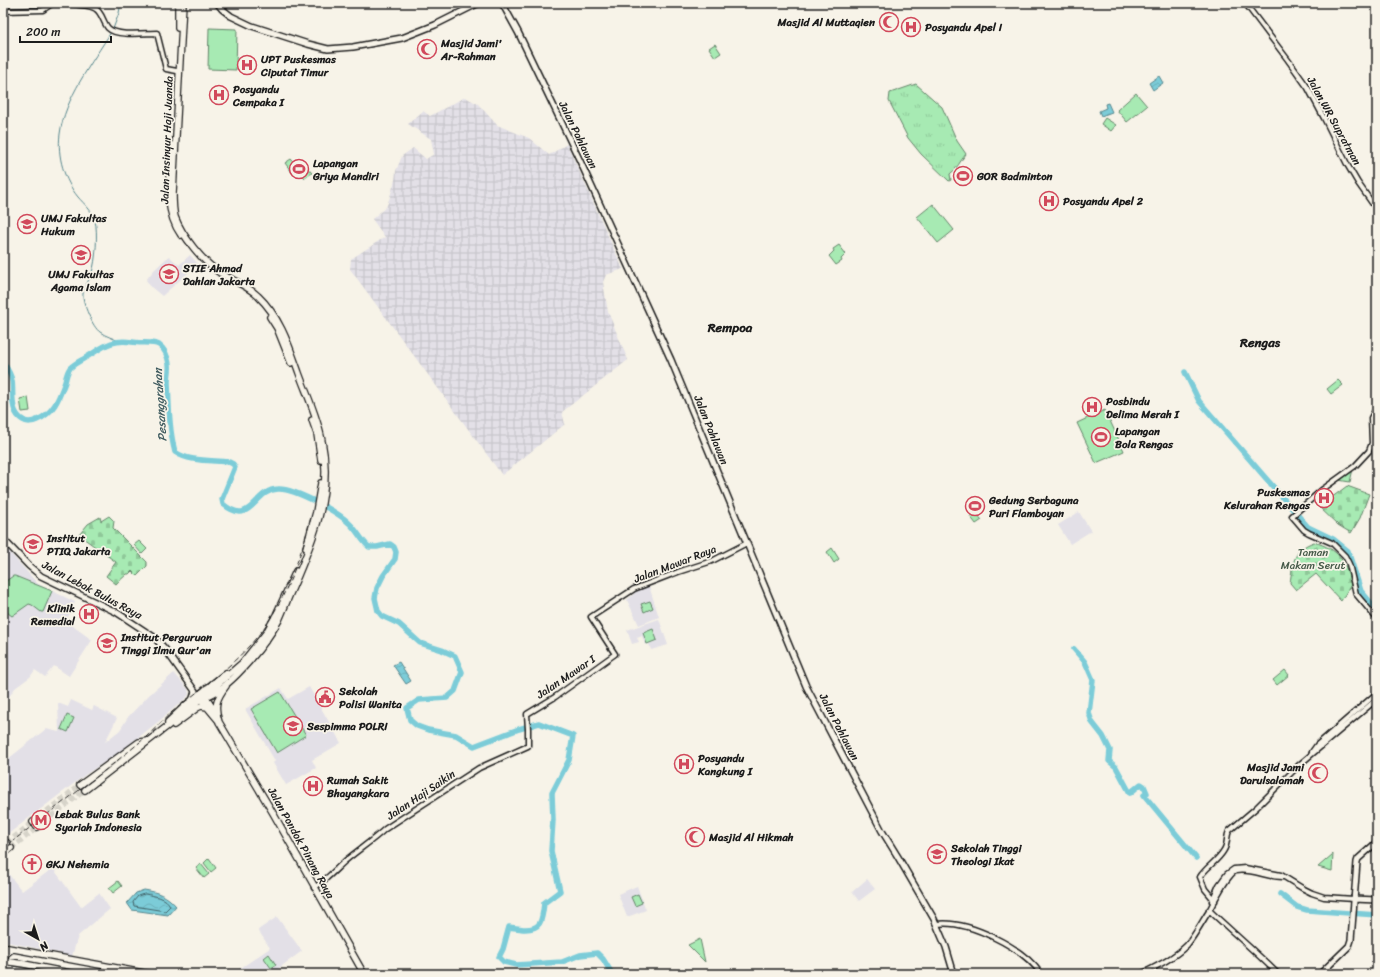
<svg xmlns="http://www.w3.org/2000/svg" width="1380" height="977" viewBox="0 0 1380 977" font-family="Sriracha,sans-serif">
<defs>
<pattern id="industrial-grid" width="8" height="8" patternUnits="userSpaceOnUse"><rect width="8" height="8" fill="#e3e0e7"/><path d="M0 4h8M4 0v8" fill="none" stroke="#c2c0c6"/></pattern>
<pattern id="grass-tufts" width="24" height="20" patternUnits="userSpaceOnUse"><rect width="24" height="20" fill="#a7eab3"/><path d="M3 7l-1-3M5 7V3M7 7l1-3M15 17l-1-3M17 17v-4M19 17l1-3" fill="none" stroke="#8fc899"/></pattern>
<pattern id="cemetery-stones" width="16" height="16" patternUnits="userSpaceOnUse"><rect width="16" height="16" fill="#a7eab3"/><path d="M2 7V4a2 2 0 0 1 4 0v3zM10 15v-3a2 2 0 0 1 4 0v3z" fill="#8fc899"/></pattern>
<pattern id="water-waves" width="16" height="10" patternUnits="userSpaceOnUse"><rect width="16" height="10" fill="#7cccd8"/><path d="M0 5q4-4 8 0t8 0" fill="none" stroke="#6bafb9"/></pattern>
</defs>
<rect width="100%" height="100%" fill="#f7f3e8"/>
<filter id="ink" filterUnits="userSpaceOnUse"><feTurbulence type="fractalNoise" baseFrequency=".025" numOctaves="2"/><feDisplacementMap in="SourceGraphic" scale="8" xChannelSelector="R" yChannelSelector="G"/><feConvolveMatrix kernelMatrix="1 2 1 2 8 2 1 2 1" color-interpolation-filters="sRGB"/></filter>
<g filter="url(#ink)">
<path fill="#e3e0e7" d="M190,255L198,264L162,296L151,287L146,280L154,270L169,256L179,265Z
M1079,512L1091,531L1070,544L1058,525Z
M3,545L38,584L75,602L66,621L92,640L69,676L54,666L45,677L35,670L30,677L15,688L7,700L3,698Z
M649,586L659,617L639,625L627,600L638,590Z
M659,619L668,645L651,650L649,644L645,645L642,636L637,638L639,642L632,644L627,630Z
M174,673L188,689L189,694L187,697L158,722L117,754L85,775L3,838V763L46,729L59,732L58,703L68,707L71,700L92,710L94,706L117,718L105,742L120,730L128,717L149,695Z
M309,687L341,743L312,760L316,768L286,785L273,763L275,761L245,709L281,688L288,699Z
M3,867L22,891L53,868L81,907L99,893L110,909L78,936L72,956L3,941Z
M867,879L875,889L859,901L852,892Z
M637,886L646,910L627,917L618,894Z
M277,917L302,951L271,974H232L270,948L258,930Z"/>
<path fill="url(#industrial-grid)" d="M465,97L478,104L497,125L529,138L549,155L567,144L623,269L606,275L603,282L608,312L628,360L562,412L565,424L502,475L350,269L351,259L385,237L372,219L386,207L388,203L395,180L396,171L402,156L413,148L426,159L434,154L431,139L408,124L423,111L430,116Z"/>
<path fill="url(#grass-tufts)" stroke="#628368" d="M916,84L942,107L957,141L966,154C960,161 957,169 950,174L951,180L949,181L921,154L908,138L889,101L890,93Z"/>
<path fill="url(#cemetery-stones)" stroke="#628368" d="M1347,486L1369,494L1360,518L1351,533L1338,525L1319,507Z
M109,516L114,521L113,528L147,562V566L137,576L132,571L129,574H127L116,584L106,576L116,562L79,535L88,524L100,517L101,521Z
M1314,542C1340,550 1343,559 1352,583L1341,601L1316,574L1296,590L1290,583C1293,563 1293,549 1314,542Z"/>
<path fill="#a7eab3" stroke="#628368" d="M209,28L237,29L236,70L208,69Z
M715,44L721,53L715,57L709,48Z
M1136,93L1147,106L1127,122L1117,110Z
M1105,118L1116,125L1111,131L1101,124Z
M291,159L298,167L303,163L312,173L305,178L299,171L294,175L285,163Z
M933,204L954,230L938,243L917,217Z
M839,245L846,254L841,259L842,261L836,265L829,256L834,251L833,249Z
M1338,380L1343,385L1331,394L1327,389Z
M28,397L30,411L22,412L20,399Z
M1105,410L1124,451L1096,463L1077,423Z
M1353,469L1350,482L1338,480Z
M975,512L982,520L976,524L970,516Z
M139,541L147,549L142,554L134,545Z
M832,548L839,559L834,563L827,552Z
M13,576H15L52,591L43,612H41L32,605L29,604L12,616C3,611 3,601 3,591L6,589L3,583Z
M650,601L653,608L644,612L641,604Z
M653,629L657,640L647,644L643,633Z
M1285,670L1289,675L1277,685L1273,680Z
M280,692L306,735L277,753L251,709Z
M67,715L74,718L68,732L61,729Z
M1333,854L1332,871L1318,867Z
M209,858L216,868L211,872L204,863Z
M201,864L209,874L204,878L196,868Z
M118,881L122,886L113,893L109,888Z
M638,894L642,903L635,906L631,897Z
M700,939L705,962L688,945Z
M269,954L276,965L271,968L264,958Z"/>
<path fill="url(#water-waves)" stroke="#56868d" d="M1159,76L1163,83L1153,90L1149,83Z
M1108,103L1112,112L1101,116L1099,111L1106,108L1105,104Z
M399,662L411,681L406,684L393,665Z
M144,890C157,892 167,895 176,906L168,915L132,910L127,903L136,893Z"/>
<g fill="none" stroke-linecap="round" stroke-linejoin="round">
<path stroke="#426267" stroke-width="1" d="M145,894C154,896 167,897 170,906L165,911L134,906L133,902L138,896Z"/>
<path stroke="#56868d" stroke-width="1" d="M113,29L119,13L121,3
M111,32C93,61 64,100 60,134C57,156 64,180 78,197C84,204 93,211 95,221C98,231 96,262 92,272C90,281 84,284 83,294C82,302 93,328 100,332C105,336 113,338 119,341"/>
<path stroke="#7cccd8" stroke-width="5.5" d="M3,362C7,368 11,374 12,381C14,393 9,412 23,420C27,423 33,422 37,420C54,413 59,398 65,382C66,377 67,372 70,368C75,363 80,361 85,358C102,348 112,338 132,342C141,344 152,341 159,345C165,349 168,358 169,364C170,370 168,376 168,382C169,405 169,429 175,452C189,462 212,460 229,462L233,464L235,467L222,499L223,504C252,528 253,490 278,489C294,488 338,512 349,523C357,530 361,540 369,547H377L390,544L394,547L396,552L395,559L383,576L377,588L375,598L378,611L382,616L399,624L420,643L442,650L455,656L462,672L455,691L447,698L419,700L407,708L410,720L417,726L428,730L456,735L474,746L519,729L539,723L573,736L569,760L552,793L553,820L551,851L560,891L544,903C542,920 542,930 523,929C518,928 514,928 509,927L503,949L499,957L504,962L516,965L562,962L580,955L597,953L603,959L611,972L617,974
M1185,372L1199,401L1308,527L1333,539L1348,551L1361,591L1377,610
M1074,649L1085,662L1093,680L1089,713L1092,722L1103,736L1110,750L1109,761L1116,767L1130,793L1141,784L1144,786L1147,793L1144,795L1196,858
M1280,894L1297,907L1307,910L1377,915"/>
<path stroke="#d6d3c9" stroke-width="5.5" stroke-dasharray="5.5 3" stroke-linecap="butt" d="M7,843L80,785
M11,848L85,790"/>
<defs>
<path id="minor" d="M69,3C77,6 89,4 96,9C102,13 103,22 108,28C117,37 145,33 157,33L166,69L177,71
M1245,3L1288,60L1308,88L1324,118L1348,166L1358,183L1377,210
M3,11L43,10L53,3
M1377,407L1371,418L1372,443L1369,451L1355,466L1323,489L1292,516L1304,530L1309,533L1332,543L1345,556L1349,564L1356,594L1377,619
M1312,752L1317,745L1377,693
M314,888C326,880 335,870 345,861C358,850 372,841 385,829L479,768L528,746V729L527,714L555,697L615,654L591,617L634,589L678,572L712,561L747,543
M1212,901L1219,885L1227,874L1234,869L1245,868L1281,875L1302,888L1312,893L1324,897L1354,899
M1215,901L1205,889L1200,877C1206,867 1218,861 1224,850C1228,844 1226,837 1229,831L1256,808L1299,765L1377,699
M1209,910C1232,932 1256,952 1278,974
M937,924C968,920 1023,947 1041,974
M1141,974C1157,966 1174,958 1187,945C1195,935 1202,922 1209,911C1213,903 1228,874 1236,871C1252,868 1268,878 1284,877"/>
<path id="major" d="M217,3L222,9L231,16L252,26L308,44L328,49L353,47L402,38L435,25L479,3
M502,3L518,32L580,161L671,360L806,686L882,831L898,857L934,919L946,947L954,974
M3,539L29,566L41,576L116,612L154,637L165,649L195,691L193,698
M1354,899L1377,900
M1320,974L1349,946L1351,940L1357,862L1358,859L1377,842"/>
<path id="highway" d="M183,3L173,193C173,201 173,209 175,217C182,236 203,262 220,273C233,281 247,285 258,296C280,317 289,345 299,373C307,395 318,418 322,441C333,493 313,541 293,587C288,598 284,609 279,620C267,642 233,685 210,695L206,693L208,687
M178,28V3
M172,145C170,175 162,208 181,235
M270,317L277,328L291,363
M312,420L317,434L321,460
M306,548L316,512L321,483
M226,686C216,699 214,706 219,722L273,813L364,974
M210,691L242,663L266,633L276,615L296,571
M202,692L216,713
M198,696L218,720
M168,722L187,704L226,673
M174,725L197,708L201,706L207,707
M80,785L139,742L147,741
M85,790L169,725L198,701
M33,822L37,827
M3,846L7,843
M3,854L11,848
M3,947L149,974
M3,961L6,954L12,949
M24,964L75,974
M3,967L37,974"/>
</defs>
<use href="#minor" stroke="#1c1c1c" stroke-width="7"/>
<use href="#major" stroke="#1c1c1c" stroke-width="8"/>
<use href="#highway" stroke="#1c1c1c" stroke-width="8"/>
<use href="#minor" stroke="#f7f3e8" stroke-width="4"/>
<use href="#major" stroke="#f7f3e8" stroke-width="5"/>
<use href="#highway" stroke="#f7f3e8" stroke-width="5.5"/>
<path stroke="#1c1c1c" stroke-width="1" stroke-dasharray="6 3" stroke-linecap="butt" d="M3,849C50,811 100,776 146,737C155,729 163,720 172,712C207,684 246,657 270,619C289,589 302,552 311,518"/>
<defs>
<path id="highway-bridge" d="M3,961L24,964"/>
</defs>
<use href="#highway-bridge" stroke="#1c1c1c" stroke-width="8" stroke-linecap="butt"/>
<use href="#highway-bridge" stroke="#f7f3e8" stroke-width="5.5"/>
</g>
</g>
<defs>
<symbol id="mosque-ring" viewBox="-11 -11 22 22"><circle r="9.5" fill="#f7f3e8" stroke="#d1495b" stroke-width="1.5"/><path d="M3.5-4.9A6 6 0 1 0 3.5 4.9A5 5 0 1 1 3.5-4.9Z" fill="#d1495b"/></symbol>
<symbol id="hospital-ring" viewBox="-11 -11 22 22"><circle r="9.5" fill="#f7f3e8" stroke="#d1495b" stroke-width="1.5"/><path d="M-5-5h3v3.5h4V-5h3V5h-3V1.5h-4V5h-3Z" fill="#d1495b"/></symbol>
<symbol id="stadium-ring" viewBox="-11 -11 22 22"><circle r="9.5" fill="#f7f3e8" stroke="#d1495b" stroke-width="1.5"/><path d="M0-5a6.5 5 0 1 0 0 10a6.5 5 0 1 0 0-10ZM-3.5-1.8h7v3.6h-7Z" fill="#d1495b"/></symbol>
<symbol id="university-ring" viewBox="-11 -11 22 22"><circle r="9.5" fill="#f7f3e8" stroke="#d1495b" stroke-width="1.5"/><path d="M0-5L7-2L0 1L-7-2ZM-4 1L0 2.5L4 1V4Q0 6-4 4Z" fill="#d1495b"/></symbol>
<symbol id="civic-ring" viewBox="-11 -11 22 22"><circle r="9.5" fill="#f7f3e8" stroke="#d1495b" stroke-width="1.5"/><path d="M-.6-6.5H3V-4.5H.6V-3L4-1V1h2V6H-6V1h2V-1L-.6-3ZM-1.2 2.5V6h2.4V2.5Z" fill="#d1495b"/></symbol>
<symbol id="metro-ring" viewBox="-11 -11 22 22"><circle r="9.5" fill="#f7f3e8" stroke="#d1495b" stroke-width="1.5"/><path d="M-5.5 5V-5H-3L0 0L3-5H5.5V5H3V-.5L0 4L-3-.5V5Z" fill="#d1495b"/></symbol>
<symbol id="church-ring" viewBox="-11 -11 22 22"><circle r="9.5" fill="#f7f3e8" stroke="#d1495b" stroke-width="1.5"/><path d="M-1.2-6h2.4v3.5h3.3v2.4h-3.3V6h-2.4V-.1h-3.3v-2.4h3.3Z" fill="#d1495b"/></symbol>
</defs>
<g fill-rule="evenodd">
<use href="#mosque-ring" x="878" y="11" width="22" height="22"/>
<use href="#hospital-ring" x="900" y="16" width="22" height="22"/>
<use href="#mosque-ring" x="416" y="38" width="22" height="22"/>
<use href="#hospital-ring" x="236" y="54" width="22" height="22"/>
<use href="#hospital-ring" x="208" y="84" width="22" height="22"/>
<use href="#stadium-ring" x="288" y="158" width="22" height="22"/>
<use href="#stadium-ring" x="952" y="165" width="22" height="22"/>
<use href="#hospital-ring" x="1038" y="190" width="22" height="22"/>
<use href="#university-ring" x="16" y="213" width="22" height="22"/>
<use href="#university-ring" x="70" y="244" width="22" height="22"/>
<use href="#university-ring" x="158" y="263" width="22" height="22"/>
<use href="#hospital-ring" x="1081" y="396" width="22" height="22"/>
<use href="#stadium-ring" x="1090" y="426" width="22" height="22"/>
<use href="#hospital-ring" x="1313" y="487" width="22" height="22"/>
<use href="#stadium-ring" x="964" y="495" width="22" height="22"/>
<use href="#university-ring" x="22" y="533" width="22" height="22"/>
<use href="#hospital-ring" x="78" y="603" width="22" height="22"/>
<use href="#university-ring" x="96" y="632" width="22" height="22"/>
<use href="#civic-ring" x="314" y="686" width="22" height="22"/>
<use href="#university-ring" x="282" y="715" width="22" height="22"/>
<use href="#hospital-ring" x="673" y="753" width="22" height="22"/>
<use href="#mosque-ring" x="1307" y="762" width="22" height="22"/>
<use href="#hospital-ring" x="302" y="775" width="22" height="22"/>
<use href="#metro-ring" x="30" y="809" width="22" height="22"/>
<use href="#mosque-ring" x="684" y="826" width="22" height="22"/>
<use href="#university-ring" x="926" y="843" width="22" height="22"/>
<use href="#church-ring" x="21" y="853" width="22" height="22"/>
</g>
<g text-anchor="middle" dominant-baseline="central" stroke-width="3.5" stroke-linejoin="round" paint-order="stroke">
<g font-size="11" font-weight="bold" fill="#1c1c1c" stroke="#f7f3e8" text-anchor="start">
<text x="875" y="22" text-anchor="end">Masjid Al Muttaqien</text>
<text x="925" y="27">Posyandu Apel I</text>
<text x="441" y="43">Masjid Jami'<tspan x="441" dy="13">Ar-Rahman</tspan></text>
<text x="261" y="59">UPT Puskesmas<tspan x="261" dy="13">Ciputat Timur</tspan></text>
<text x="233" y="89">Posyandu<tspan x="233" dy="13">Cempaka I</tspan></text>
<text x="313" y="163">Lapangan<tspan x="313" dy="13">Griya Mandiri</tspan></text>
<text x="977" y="176">GOR Badminton</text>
<text x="1063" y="201">Posyandu Apel 2</text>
<text x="41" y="218">UMJ Fakultas<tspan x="41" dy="13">Hukum</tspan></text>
<text x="183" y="268">STIE Ahmad<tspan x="183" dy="13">Dahlan Jakarta</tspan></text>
<text x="81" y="274" text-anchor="middle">UMJ Fakultas<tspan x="81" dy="13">Agama Islam</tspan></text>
<text x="1106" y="401">Posbindu<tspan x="1106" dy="13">Delima Merah I</tspan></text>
<text x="1115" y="431">Lapangan<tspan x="1115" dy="13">Bola Rengas</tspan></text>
<text x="1310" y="492" text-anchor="end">Puskesmas<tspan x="1310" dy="13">Kelurahan Rengas</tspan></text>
<text x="989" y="500">Gedung Serbaguna<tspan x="989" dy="13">Puri Flamboyan</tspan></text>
<text x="47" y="538">Institut<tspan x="47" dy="13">PTIQ Jakarta</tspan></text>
<text x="75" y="608" text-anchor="end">Klinik<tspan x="75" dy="13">Remedial</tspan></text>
<text x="121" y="637">Institut Perguruan<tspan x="121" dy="13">Tinggi Ilmu Qur'an</tspan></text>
<text x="339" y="691">Sekolah<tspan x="339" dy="13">Polisi Wanita</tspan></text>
<text x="307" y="726">Sespimma POLRI</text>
<text x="698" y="758">Posyandu<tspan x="698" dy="13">Kangkung I</tspan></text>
<text x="1304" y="767" text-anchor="end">Masjid Jami<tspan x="1304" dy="13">Darulsalamah</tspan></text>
<text x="327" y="780">Rumah Sakit<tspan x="327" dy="13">Bhayangkara</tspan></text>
<text x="55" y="814">Lebak Bulus Bank<tspan x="55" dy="13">Syariah Indonesia</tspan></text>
<text x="709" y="837">Masjid Al Hikmah</text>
<text x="951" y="848">Sekolah Tinggi<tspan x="951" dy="13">Theologi Ikat</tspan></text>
<text x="46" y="864">GKJ Nehemia</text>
</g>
<g font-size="11" fill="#1c1c1c" stroke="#f7f3e8">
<text transform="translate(1334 121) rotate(61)">Jalan WR Supratman</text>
<text transform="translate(578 135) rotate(64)">Jalan Pahlawan</text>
<text transform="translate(167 140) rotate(-88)">Jalan Insinyur Haji Juanda</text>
<text transform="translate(711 430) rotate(68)">Jalan Pahlawan</text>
<text transform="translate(675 564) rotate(-21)">Jalan Mawar Raya</text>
<text transform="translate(92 590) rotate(28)">Jalan Lebak Bulus Raya</text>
<text transform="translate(566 677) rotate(-34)">Jalan Mawar I</text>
<text transform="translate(839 727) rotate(63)">Jalan Pahlawan</text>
<text transform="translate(421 795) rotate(-34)">Jalan Haji Saikin</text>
<text transform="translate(301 843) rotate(61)">Jalan Pondok Pinang Raya</text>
</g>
<g font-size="11" fill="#465a49" stroke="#f7f3e8">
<text x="1313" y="552">Taman<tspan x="1313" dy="13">Makam Serut</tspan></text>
</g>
<g font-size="12" font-style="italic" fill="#3e5a5e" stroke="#f7f3e8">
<text transform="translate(160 405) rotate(-94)">Pesanggrahan</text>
</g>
<g font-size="13" font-weight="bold" fill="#1c1c1c" stroke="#f7f3e8">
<text x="730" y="327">Rempoa</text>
<text x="1260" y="342">Rengas</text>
</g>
</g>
<rect width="1380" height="977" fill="none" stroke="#f7f3e8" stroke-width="16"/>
<rect x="8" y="8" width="1364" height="961" fill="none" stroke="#1c1c1c" stroke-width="1.5" filter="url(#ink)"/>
<g transform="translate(38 939) rotate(141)" stroke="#f7f3e8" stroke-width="3" paint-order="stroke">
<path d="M0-3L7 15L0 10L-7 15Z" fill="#1c1c1c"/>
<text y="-6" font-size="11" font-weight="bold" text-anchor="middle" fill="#1c1c1c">N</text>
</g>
<path d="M20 36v6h91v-6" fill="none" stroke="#1c1c1c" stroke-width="2"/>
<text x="26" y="36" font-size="12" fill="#1c1c1c" stroke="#f7f3e8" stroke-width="3" paint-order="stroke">200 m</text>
</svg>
